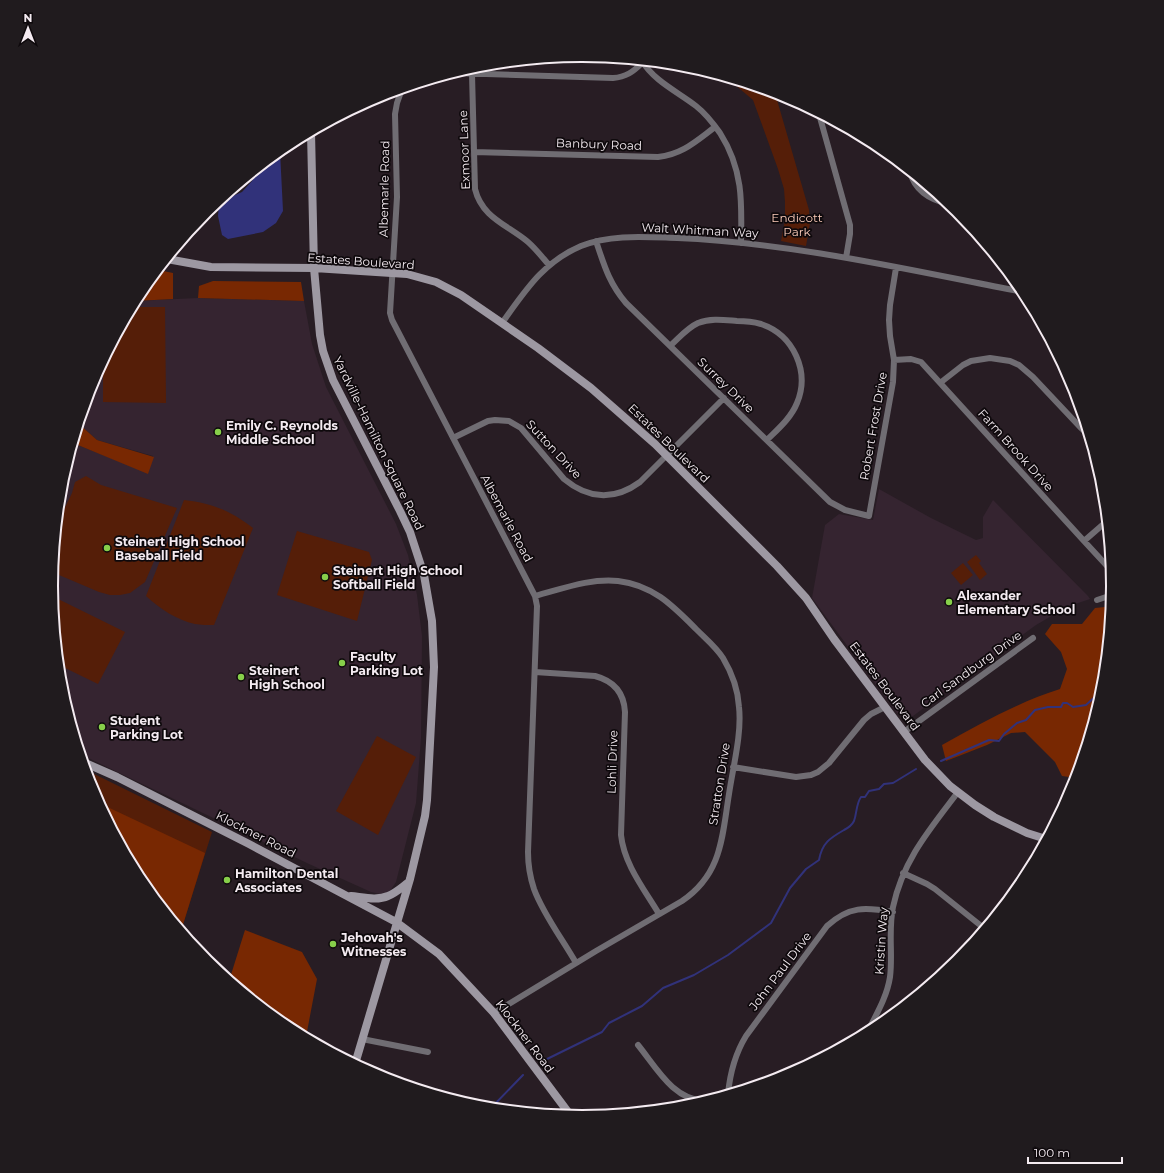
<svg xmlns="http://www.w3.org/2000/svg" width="1164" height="1173" viewBox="0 0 1164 1173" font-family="Montserrat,sans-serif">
<rect width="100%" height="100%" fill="#281d24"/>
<path fill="#352430" d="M198,298L304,301L312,344L326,387L396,524L408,555L417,595L422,636L421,738L416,803L396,882L390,891L380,894L371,892L309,864L80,754L61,690L51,586L61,483L73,443L148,473L153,456L97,440L79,424L92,383L135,301Z
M879,489L931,518L976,540L983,538V517L993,500L1088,596L1090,599L1075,604L1055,614L1036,625L913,716L907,718L902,717L897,713L812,598L825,525L839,514L873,520Z"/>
<path fill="#551e08" d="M727,78L775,93L809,210L810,223L806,246L781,241L785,220V202L784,189L778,169L753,100Z
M132,307H165L166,403L103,402V361Z
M86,476L101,485L177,508L145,582L130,593L120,595H110L99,592L52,572L57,524L72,493L75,482Z
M184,500C212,503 231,511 253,528L214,625C208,625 201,625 195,624C177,620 160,609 146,596Z
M297,531L369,552L372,560L357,621L277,595Z
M976,555L981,561L979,563L987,574L980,580L967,562Z
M963,563L973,575L961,585L951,573Z
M52,596L125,632L98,684L59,665Z
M377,736L416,757L378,835L336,811Z
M86,770L212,832L181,931L140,881L91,789Z"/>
<path fill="#782802" d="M158,270L173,273V299L135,301L141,291Z
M213,281L301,282L304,301L198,298L199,286Z
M79,424L97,440L154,457L148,474L73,443Z
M1105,607L1110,619L1103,690L1076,778L1062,776L1055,762L1025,732L1011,733L987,745L946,761L942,745C979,724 1019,702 1060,689L1067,669L1061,652L1045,634L1052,624H1082L1095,608Z
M99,803L205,853L181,931L140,881Z
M245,930L302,952L317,979L306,1037L310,1040L287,1028L229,981Z"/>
<path fill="#31327a" d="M280,151L283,211L276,223L263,232L228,239L222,235L218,216L219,205L226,199L242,192L252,181L256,171Z"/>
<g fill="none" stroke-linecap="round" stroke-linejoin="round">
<path stroke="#31327a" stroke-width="2" d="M941,761L989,740L999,741L1004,734L1017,723L1026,720L1035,710L1048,707H1061L1063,703H1067L1073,707L1086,705L1097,695L1102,694
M543,1061L602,1032L609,1023L642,1006L663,988L694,975L728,955L771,923L790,888L806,869L819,860C822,843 830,838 844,830C848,828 852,825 854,821C857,813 856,804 861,797H865L869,791L879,789L884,784L893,783L916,769
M491,1108L523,1075"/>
<path stroke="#706d73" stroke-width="6" d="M642,61C654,81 678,92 696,106C705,113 713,123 720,133C743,169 742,202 741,243
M454,73L613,78C626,77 633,72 642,63
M472,74L475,189C482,218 508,225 528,242C536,249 542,257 549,265
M402,89L397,103L395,114L397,197L390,313L392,320L535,596L537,606L528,852C528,865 530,877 534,889C543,914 563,940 576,963
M819,114L850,225V234L846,258
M474,152L658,157C683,154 696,141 715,127
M910,172C915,191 930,200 949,204
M596,241C604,265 609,283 626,303L830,502L845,510L869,516L893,382L894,360L890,336L889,320L890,305L896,268
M502,323C525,291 543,262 581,246C611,234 645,237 677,238C794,243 909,270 1023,292
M670,346C679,338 687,328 698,323C711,318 724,320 737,321C746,321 754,322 761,324C794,335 810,372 797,403C791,418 778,429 767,440
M894,360L911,359L921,362L1084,541L1108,567L1112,573
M940,383L963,365L971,361L990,358L1010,361L1019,365L1033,377L1081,428L1088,434
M453,438L488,421L495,420L509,421L521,428L564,479C588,499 614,501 640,482L724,398
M1084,541L1107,521
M1097,600L1112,595
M535,672L595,676C614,681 624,693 625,712L621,835C624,864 644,889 659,914
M904,732L1033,638
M733,767L796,777L811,775L818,772L829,763L864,720L871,714L885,707
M903,873L927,884L935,889L985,929
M494,1013L596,951L682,901C722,874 722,837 729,794C733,767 742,733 739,707C738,690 732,673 723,658C716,647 706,639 696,629C673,606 653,585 618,581C590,578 562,589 535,596
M867,1033C876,1015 887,997 890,977C893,954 888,931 893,907C903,860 930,829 958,792
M362,1039L428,1052
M638,1045C656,1067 673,1100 705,1101
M728,1094C730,1073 735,1054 746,1036L827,926C849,906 865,907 893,912"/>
<path stroke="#9d98a2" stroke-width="8" d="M311,132L314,268L320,335L323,351L333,380L400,511L410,532L424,575L432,621L434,667L427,800L425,816L410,879L355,1064
M167,259L211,267L314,268L407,274L436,282L461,295L538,348L591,388L655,444L777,566L806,598L834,639L925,760L950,786L975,805L994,817L1027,833L1046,839
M83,762L117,777L249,844L396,922L439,954L494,1013L571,1116
M351,896C362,897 377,901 388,896C396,893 402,887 409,882"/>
</g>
<g fill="#87cf4a" stroke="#0e090c" stroke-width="1.5">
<circle cx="218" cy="432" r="4"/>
<circle cx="107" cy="548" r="4"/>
<circle cx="325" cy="577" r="4"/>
<circle cx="949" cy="602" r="4"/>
<circle cx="342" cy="663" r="4"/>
<circle cx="241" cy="677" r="4"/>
<circle cx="102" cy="727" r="4"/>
<circle cx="227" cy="880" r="4"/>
<circle cx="333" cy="944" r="4"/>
</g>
<g text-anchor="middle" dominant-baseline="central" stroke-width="3.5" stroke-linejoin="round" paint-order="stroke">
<g font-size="12" fill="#f4ebf1" stroke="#0e090c">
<text transform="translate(599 144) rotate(2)">Banbury Road</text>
<text transform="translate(464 150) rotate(-92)">Exmoor Lane</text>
<text transform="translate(384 189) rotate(-89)">Albemarle Road</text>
<text transform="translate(700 230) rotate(3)">Walt Whitman Way</text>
<text transform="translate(361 261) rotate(4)">Estates Boulevard</text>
<text transform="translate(726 385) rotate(44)">Surrey Drive</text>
<text transform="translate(873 426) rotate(-80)">Robert Frost Drive</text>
<text transform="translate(379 443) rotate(64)">Yardville-Hamilton Square Road</text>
<text transform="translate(669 443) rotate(44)">Estates Boulevard</text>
<text transform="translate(554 449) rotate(47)">Sutton Drive</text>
<text transform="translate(1016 450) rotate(48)">Farm Brook Drive</text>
<text transform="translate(507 518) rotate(62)">Albemarle Road</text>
<text transform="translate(971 669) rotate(-36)">Carl Sandburg Drive</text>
<text transform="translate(885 686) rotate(53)">Estates Boulevard</text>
<text transform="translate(612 762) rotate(-88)">Lohli Drive</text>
<text transform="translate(719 784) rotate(-81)">Stratton Drive</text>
<text transform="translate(256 834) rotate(27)">Klockner Road</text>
<text transform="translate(881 941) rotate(-86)">Kristin Way</text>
<text transform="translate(780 971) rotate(-53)">John Paul Drive</text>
<text transform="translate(525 1036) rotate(53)">Klockner Road</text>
</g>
<g font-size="12" fill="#fbcbb9" stroke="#0e090c">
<text x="797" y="217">Endicott<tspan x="797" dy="14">Park</tspan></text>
</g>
<g font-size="12" font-weight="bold" fill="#f4ebf1" stroke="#0e090c" text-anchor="start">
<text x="226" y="425">Emily C. Reynolds<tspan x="226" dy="14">Middle School</tspan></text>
<text x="115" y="541">Steinert High School<tspan x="115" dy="14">Baseball Field</tspan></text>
<text x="333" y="570">Steinert High School<tspan x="333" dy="14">Softball Field</tspan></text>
<text x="957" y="595">Alexander<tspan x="957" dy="14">Elementary School</tspan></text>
<text x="350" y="656">Faculty<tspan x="350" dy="14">Parking Lot</tspan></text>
<text x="249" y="670">Steinert<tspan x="249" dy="14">High School</tspan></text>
<text x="110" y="720">Student<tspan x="110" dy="14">Parking Lot</tspan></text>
<text x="235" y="873">Hamilton Dental<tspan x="235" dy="14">Associates</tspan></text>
<text x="341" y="937">Jehovah's<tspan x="341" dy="14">Witnesses</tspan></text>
</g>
</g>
<path d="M0 0H1164V1173H0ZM58 586a524 524 0 1 1 1048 0a524 524 0 1 1-1048 0Z" fill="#201b1e" fill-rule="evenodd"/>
<path fill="none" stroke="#f4ebf1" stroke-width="2" d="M58 586a524 524 0 1 1 1048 0a524 524 0 1 1-1048 0Z"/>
<g transform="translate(28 28)" stroke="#0e090c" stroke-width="3" paint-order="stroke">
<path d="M0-3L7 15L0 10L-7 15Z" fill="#f4ebf1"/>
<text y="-6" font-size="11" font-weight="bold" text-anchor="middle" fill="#f4ebf1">N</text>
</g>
<path d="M1028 1157v6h94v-6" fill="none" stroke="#f4ebf1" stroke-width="2"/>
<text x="1034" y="1157" font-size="12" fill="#f4ebf1" stroke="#0e090c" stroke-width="3" paint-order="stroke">100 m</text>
</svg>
